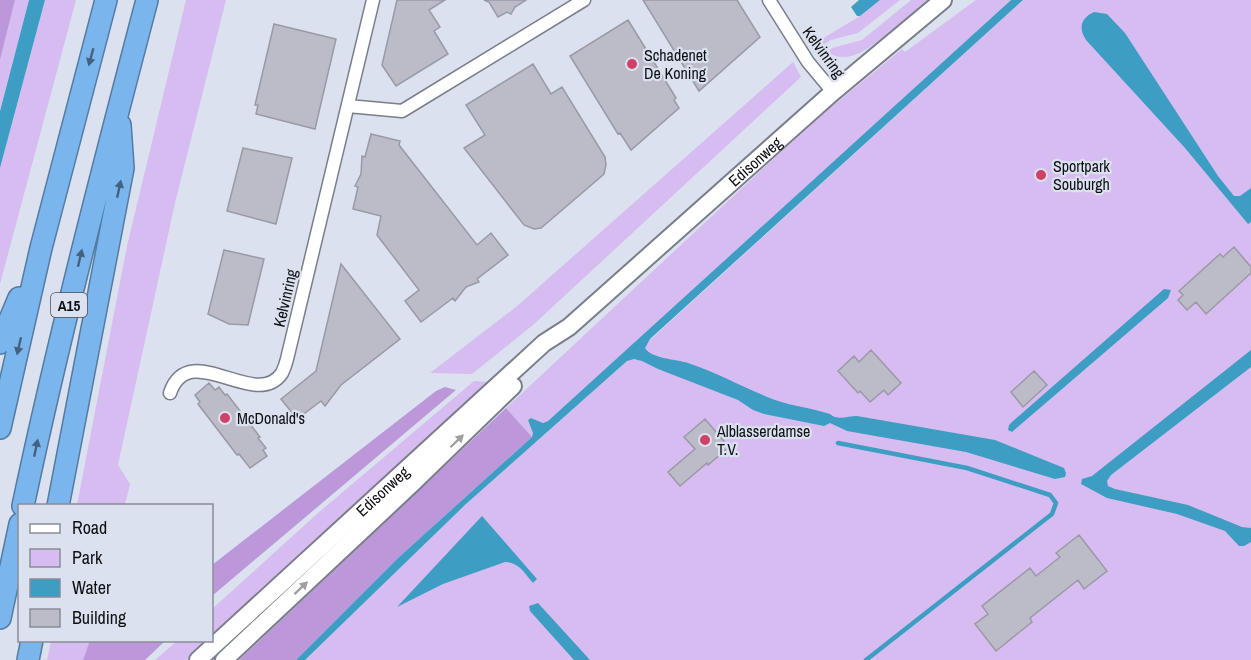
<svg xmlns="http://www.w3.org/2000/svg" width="1251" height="660" viewBox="0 0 1251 660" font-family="'Archivo Narrow',sans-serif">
<rect width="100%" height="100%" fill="#dbe1ee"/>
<path fill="#d7bcf1" d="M15,0H29L0,110V60Z
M45,0H76L0,284V168Z
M186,0H226L175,203L118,465L130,484L125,505H77L127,246Z
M880,0H900L858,33L831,40L821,46L817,42L860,16Z
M911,0H928C911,13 873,49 855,55C846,58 835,58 828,52L832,48L862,40Z
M976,0H1011L548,421L543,423L531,418L528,420L534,433L532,437L506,408L772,160L830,108L902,49L905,52Z
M1023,0H1251V660H305L466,504L627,361Z
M793,62L801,77L533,325L472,374L430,373L516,307Z
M474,381L491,382L212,637V609L318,513Z
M51,641H90L83,660H47Z
M177,641H208L186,660H155Z"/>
<path fill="#bc98db" d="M0,0H15L0,60Z
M445,387L456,390L212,596V565L436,391Z
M506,408L532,437L398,558L296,660H239Z
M90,640H165V641L145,660H83Z"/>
<path fill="#3e9dc2" d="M29,0H45L0,168V111Z
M859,0H880L860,16H857L851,7Z
M1011,0H1023L650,339L645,348C652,359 676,359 688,363C718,373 746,389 775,400C792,406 812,408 830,414C837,421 848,416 857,416L995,440L1064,468L1066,473L1065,477L1055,479L966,452L847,431L830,423L824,426L764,414L753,410L738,400L658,369L642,361L634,359L627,361L466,504L305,660H296L398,558L532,437L533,433L528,420L531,418L543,423L548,421Z
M1094,12L1107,14L1125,33L1218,176L1234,196H1240L1251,188V222L1248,224L1185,148L1086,40C1078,28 1081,18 1094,12Z
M1164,289L1171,290L1168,298L1012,432L1008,430L1009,425L1013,421Z
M1251,350V367L1111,475L1107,481L1108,486L1115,489L1188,505L1242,527L1251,528V542L1244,546H1239L1225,531L1177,514L1107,498L1081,484L1082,479L1092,476Z
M482,516L537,579L533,583C525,574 519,562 505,562L443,584L397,607Z
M538,603L590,660H574L530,611L529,606Z"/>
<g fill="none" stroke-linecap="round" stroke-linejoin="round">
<path stroke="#3e9dc2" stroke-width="4.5" d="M838,443L967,468L1050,495L1056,503L1052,514L866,660"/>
</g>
<path fill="#bcbcc9" stroke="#9a99a6" stroke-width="1.5" d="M397,0H445L429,10L440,27L434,31L448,54L396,86L382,65Z
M484,0H526L515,7L511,14L507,12L498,17L489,2Z
M643,0H737L760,37L699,91Z
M628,20L676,98L674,100L679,108L631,150L620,133L618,134L570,56Z
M274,24L336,39L315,129L256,114L258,105H255Z
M533,64L551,94L562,87L605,157L606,165L604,174L541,228L534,229L524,225L464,148L485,135L466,105Z
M371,134L400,141L399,145L477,245L491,233L508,255L477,279L479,282L466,287L455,301L453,298L421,322L405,301L419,290L377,235L381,216L353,209L358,187L355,186L361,174L362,156L365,157Z
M243,148L292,158L276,224L227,211Z
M1234,247L1251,267V273L1206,314L1196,302L1187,310L1178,300L1183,295L1179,291L1220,254L1223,257Z
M224,250L264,259L248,325L229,324L208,314Z
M341,264L400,339L341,385L325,406L321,401L297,419L281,399L316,371Z
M871,350L901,383L888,395L884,390L870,402L860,391L858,393L838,371L854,356L859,362Z
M1034,371L1047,385L1023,407L1011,392Z
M209,383L215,390L219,387L225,395L227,394L260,437L258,438L266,448L263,450L267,456L250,468L239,454L237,455L198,404L200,402L195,395Z
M705,419L729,447L708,465L707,463L680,486L668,472L695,449L684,437Z
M1079,535L1107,571L1084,589L1078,580L1030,618L1032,622L996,651L975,624L988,614L982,606L1030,568L1036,576L1060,557L1056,553Z"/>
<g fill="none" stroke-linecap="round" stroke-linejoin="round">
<defs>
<path id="street" d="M769,0L808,62L833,92
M348,106L402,111L584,0
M170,393C189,337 256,412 282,373C284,369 286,363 287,359L373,0"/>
<g id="secondary">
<path id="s1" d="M198,660L544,343L569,327L833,92L943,0"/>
<path d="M224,660L415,481L513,386"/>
</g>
<path id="highway" d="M0,343L19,298
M0,428L41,248L106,0
M23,506C59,336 103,168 147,0
M58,506L123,168L120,125
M0,618L20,524
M28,660L32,640"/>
</defs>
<use href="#street" stroke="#797e8a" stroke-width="15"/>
<use href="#secondary" stroke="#797e8a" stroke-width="20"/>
<use href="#highway" stroke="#547ba1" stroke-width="24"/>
<use href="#street" stroke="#fff" stroke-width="12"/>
<use href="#secondary" stroke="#fff" stroke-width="16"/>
<use href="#highway" stroke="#7ab5ed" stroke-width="21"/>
</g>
<defs><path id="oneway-solid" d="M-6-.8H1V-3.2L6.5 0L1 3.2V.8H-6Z" transform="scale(1.5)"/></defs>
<g fill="#446280">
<use href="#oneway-solid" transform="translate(91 57) rotate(105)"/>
<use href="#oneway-solid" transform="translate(119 189) rotate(-78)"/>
<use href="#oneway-solid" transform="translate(80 258) rotate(-77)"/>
<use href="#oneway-solid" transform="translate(19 346) rotate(103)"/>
<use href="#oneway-solid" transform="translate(36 448) rotate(-78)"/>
</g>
<g fill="#9f9fa1">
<use href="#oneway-solid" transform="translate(457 441) rotate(-44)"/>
<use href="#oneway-solid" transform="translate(301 588) rotate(-43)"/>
</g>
<g fill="#d04167" stroke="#dbe1ee" stroke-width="2">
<circle cx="632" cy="64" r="6"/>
<circle cx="1041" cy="175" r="6"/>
<circle cx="225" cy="418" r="6"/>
<circle cx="705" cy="440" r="6"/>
</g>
<g text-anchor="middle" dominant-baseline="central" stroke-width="4.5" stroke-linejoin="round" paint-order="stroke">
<rect fill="#dbe1ee" stroke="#4c4f55" stroke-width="1.5" x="51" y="293" width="36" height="24" rx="4.5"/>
<g font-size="15" font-weight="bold" fill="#0e1014">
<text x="69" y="305">A15</text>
</g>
<g font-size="16" fill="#0e1014" stroke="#dbe1ee">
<text transform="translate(824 52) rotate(54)">Kelvinring</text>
<text stroke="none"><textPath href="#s1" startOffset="748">Edisonweg</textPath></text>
<text transform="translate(285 298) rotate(-77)">Kelvinring</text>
<text stroke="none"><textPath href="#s1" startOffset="250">Edisonweg</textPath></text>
</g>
<g font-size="16" fill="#0e1014" stroke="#dbe1ee" text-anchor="start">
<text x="644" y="55">Schadenet<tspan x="644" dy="18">De Koning</tspan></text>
<text x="1053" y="166">Sportpark<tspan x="1053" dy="18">Souburgh</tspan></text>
<text x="237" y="418">McDonald's</text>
<text x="717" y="431">Alblasserdamse<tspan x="717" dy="18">T.V.</tspan></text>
</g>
</g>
<rect x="18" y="504" width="195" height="138" fill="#dbe1ee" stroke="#898d97" stroke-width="1.5"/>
<rect x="30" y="524" width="30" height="9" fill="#ffffff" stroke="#898d97" stroke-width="1.5"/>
<text x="72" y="534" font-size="18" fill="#0e1014">Road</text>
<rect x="30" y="549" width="30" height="18" fill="#d7bcf1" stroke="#898d97" stroke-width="1.5"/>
<text x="72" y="564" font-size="18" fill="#0e1014">Park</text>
<rect x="30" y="579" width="30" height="18" fill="#3e9dc2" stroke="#898d97" stroke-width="1.5"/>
<text x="72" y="594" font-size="18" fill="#0e1014">Water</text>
<rect x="30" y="609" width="30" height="18" fill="#bcbcc9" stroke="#898d97" stroke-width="1.5"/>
<text x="72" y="624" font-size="18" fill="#0e1014">Building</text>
</svg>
